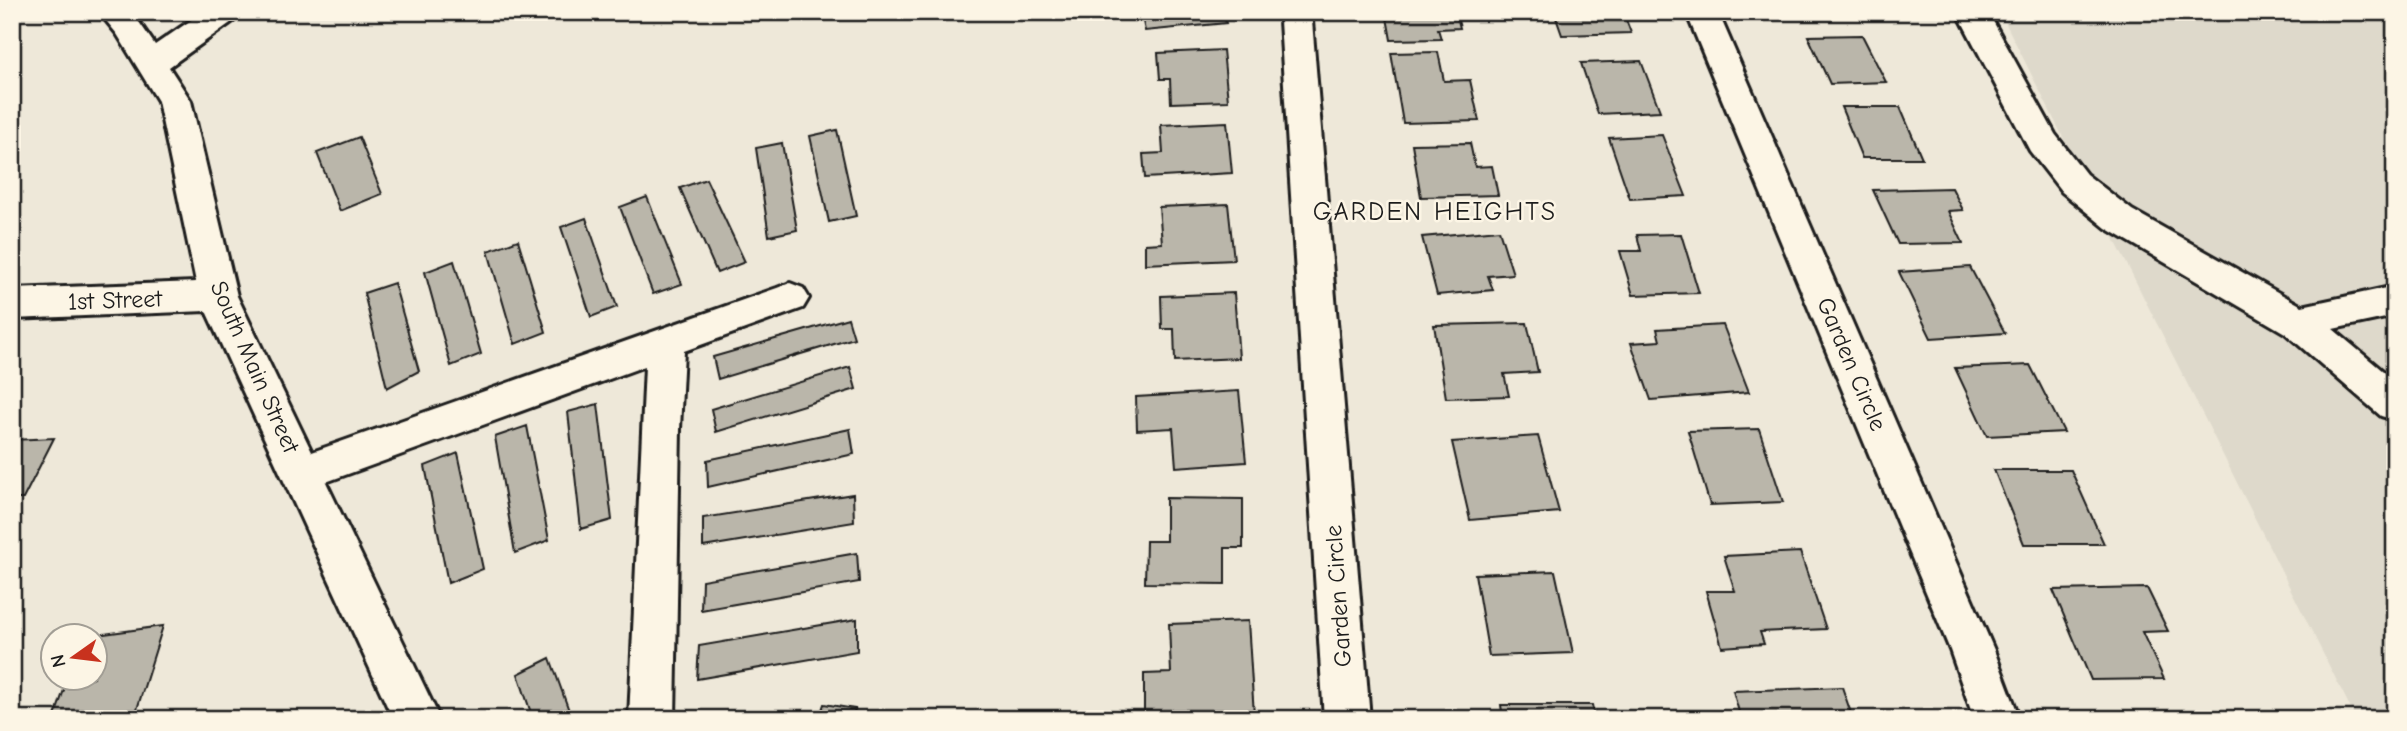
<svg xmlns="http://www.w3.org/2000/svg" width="2407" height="731" viewBox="0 0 2407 731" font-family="'Comic Neue',sans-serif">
<rect width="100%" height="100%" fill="#eee8d9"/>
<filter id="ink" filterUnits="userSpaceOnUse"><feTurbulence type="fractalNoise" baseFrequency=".0143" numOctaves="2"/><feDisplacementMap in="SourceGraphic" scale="14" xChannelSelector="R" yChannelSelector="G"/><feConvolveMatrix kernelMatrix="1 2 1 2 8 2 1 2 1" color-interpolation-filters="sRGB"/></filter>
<g filter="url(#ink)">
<path fill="#ded9cb" d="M2000,12H2395V719H2356Z"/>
<path fill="#bab6aa" stroke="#1c1c1c" stroke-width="2" d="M1141,12H1223L1226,23L1145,31Z
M1386,12H1456L1460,28L1438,29L1441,39L1391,40Z
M1554,12H1623L1631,33L1562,35Z
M1862,35L1886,82L1830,84L1808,36Z
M1223,50L1228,101L1171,103L1170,79H1160L1158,53Z
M1438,52L1444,81L1470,80L1479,121L1403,123L1391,53Z
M1641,61L1660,111L1598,114L1581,63Z
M1841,107H1900L1922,158H1862Z
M1227,122L1232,173L1145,178L1143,154L1163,153L1161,125Z
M837,130L856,216L829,222L810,136Z
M1662,135L1686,196L1630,199L1609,138Z
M359,137L382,194L340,211L317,153Z
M782,143L797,230L769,236L756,148Z
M1470,143L1475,167L1492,166L1498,195L1421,197L1412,144Z
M706,179L745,262L717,273L680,188Z
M1952,188L1963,210L1948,211L1963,243L1898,244L1873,190Z
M647,197L682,284L653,294L620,207Z
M1228,204L1234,260L1145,264V244L1162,243L1159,207Z
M586,218L617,307L591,317L561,227Z
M1499,230L1513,274L1488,276L1493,290L1437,295L1422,237Z
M1681,234L1699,293L1633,295L1620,251H1641L1637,235Z
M518,240L546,332L515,344L488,251Z
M454,261L481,354L451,366L425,272Z
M1970,267L2005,333L1931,338L1899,272Z
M394,283L419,371L387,388L364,293Z
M1234,293L1239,358L1175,361L1174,329H1162L1161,296Z
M848,318L854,338L718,379L713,357Z
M1527,323L1538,372L1504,374L1509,396L1446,398L1434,325Z
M1723,325L1749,392L1651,400L1631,343L1660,341L1657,329Z
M2030,365L2064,432L1987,436L1955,368Z
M850,367L856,389L716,432L711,409Z
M1239,391L1246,462L1176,467L1173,428L1137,430L1136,397Z
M598,404L612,520L581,529L568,412Z
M527,426L549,540L515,553L495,437Z
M850,429L854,454L708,487L707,460Z
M1759,429L1783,502L1710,505L1688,431Z
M1538,436L1559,512L1470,520L1452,442Z
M54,438L23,499H12V440Z
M458,453L483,569L448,583L425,466Z
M1994,470H2071L2104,544H2024Z
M853,494L854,522L703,547V518Z
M1166,498L1243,499V548H1225V584L1145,583L1146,541H1166Z
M1800,552L1826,629L1760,632L1764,644L1722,647L1706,591H1735L1724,556Z
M857,553L859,582L701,610L702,580Z
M1555,571L1573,653L1489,656L1475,574Z
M2147,588L2168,631L2142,632L2164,679L2091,680L2053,590Z
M857,619V651L697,679L699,646Z
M1248,621L1254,715L1144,719V674L1171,673L1169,624Z
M163,626L134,719H54L68,678H94V636H89Z
M550,658L572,719H533L518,674Z
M1842,687L1853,719H1741L1733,691Z
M824,704L855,709L852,719H819Z
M1501,705H1592L1595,719H1503Z"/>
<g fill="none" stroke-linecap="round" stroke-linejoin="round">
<defs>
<path id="minor" d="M99,12H132L155,45L203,12H240L236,19L169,67L191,101L237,296L312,452L777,288L790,283L803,288L809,298L803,308L684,351L680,429L675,719H629L645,366L326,482L440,719H393L206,311L12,319V289L196,282L158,101L117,34Z
M1282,12H1314L1312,21L1370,719H1324L1280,21Z
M1686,12H1718L1994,650L2020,719H1974L1950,650Z
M1957,12H1988L2055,134L2086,174L2132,210L2302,306L2395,286V316L2333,329L2395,381V420L2381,416L2285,333L2106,228L2062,192L2030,151Z"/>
</defs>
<use href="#minor" stroke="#1c1c1c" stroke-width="6"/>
<use href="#minor" fill="#fcf5e5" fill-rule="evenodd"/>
</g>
</g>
<g text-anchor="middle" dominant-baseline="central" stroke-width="5" stroke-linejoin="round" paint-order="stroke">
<g font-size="24" fill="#1c1c1c" stroke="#fcf5e5">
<text transform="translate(115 300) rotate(-2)">1st Street</text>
<text transform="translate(1852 364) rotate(67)">Garden Circle</text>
<text transform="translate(255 367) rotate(66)">South Main Street</text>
<text transform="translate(1338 596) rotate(-94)">Garden Circle</text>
</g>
<g font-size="26" letter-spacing="2" fill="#1c1c1c" stroke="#fcf5e5">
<text x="1435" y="212">GARDEN HEIGHTS</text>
</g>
</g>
<rect width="2407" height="731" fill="none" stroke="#fcf5e5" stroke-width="42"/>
<rect x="21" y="21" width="2365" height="689" fill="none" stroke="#1c1c1c" stroke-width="2.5" filter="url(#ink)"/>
<g transform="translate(74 657) rotate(256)"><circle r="33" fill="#fcf5e5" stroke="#a29e95" stroke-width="2"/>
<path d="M0-5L12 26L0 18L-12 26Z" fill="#c8321e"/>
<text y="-10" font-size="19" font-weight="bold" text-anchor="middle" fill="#1c1c1c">N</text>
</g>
</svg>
